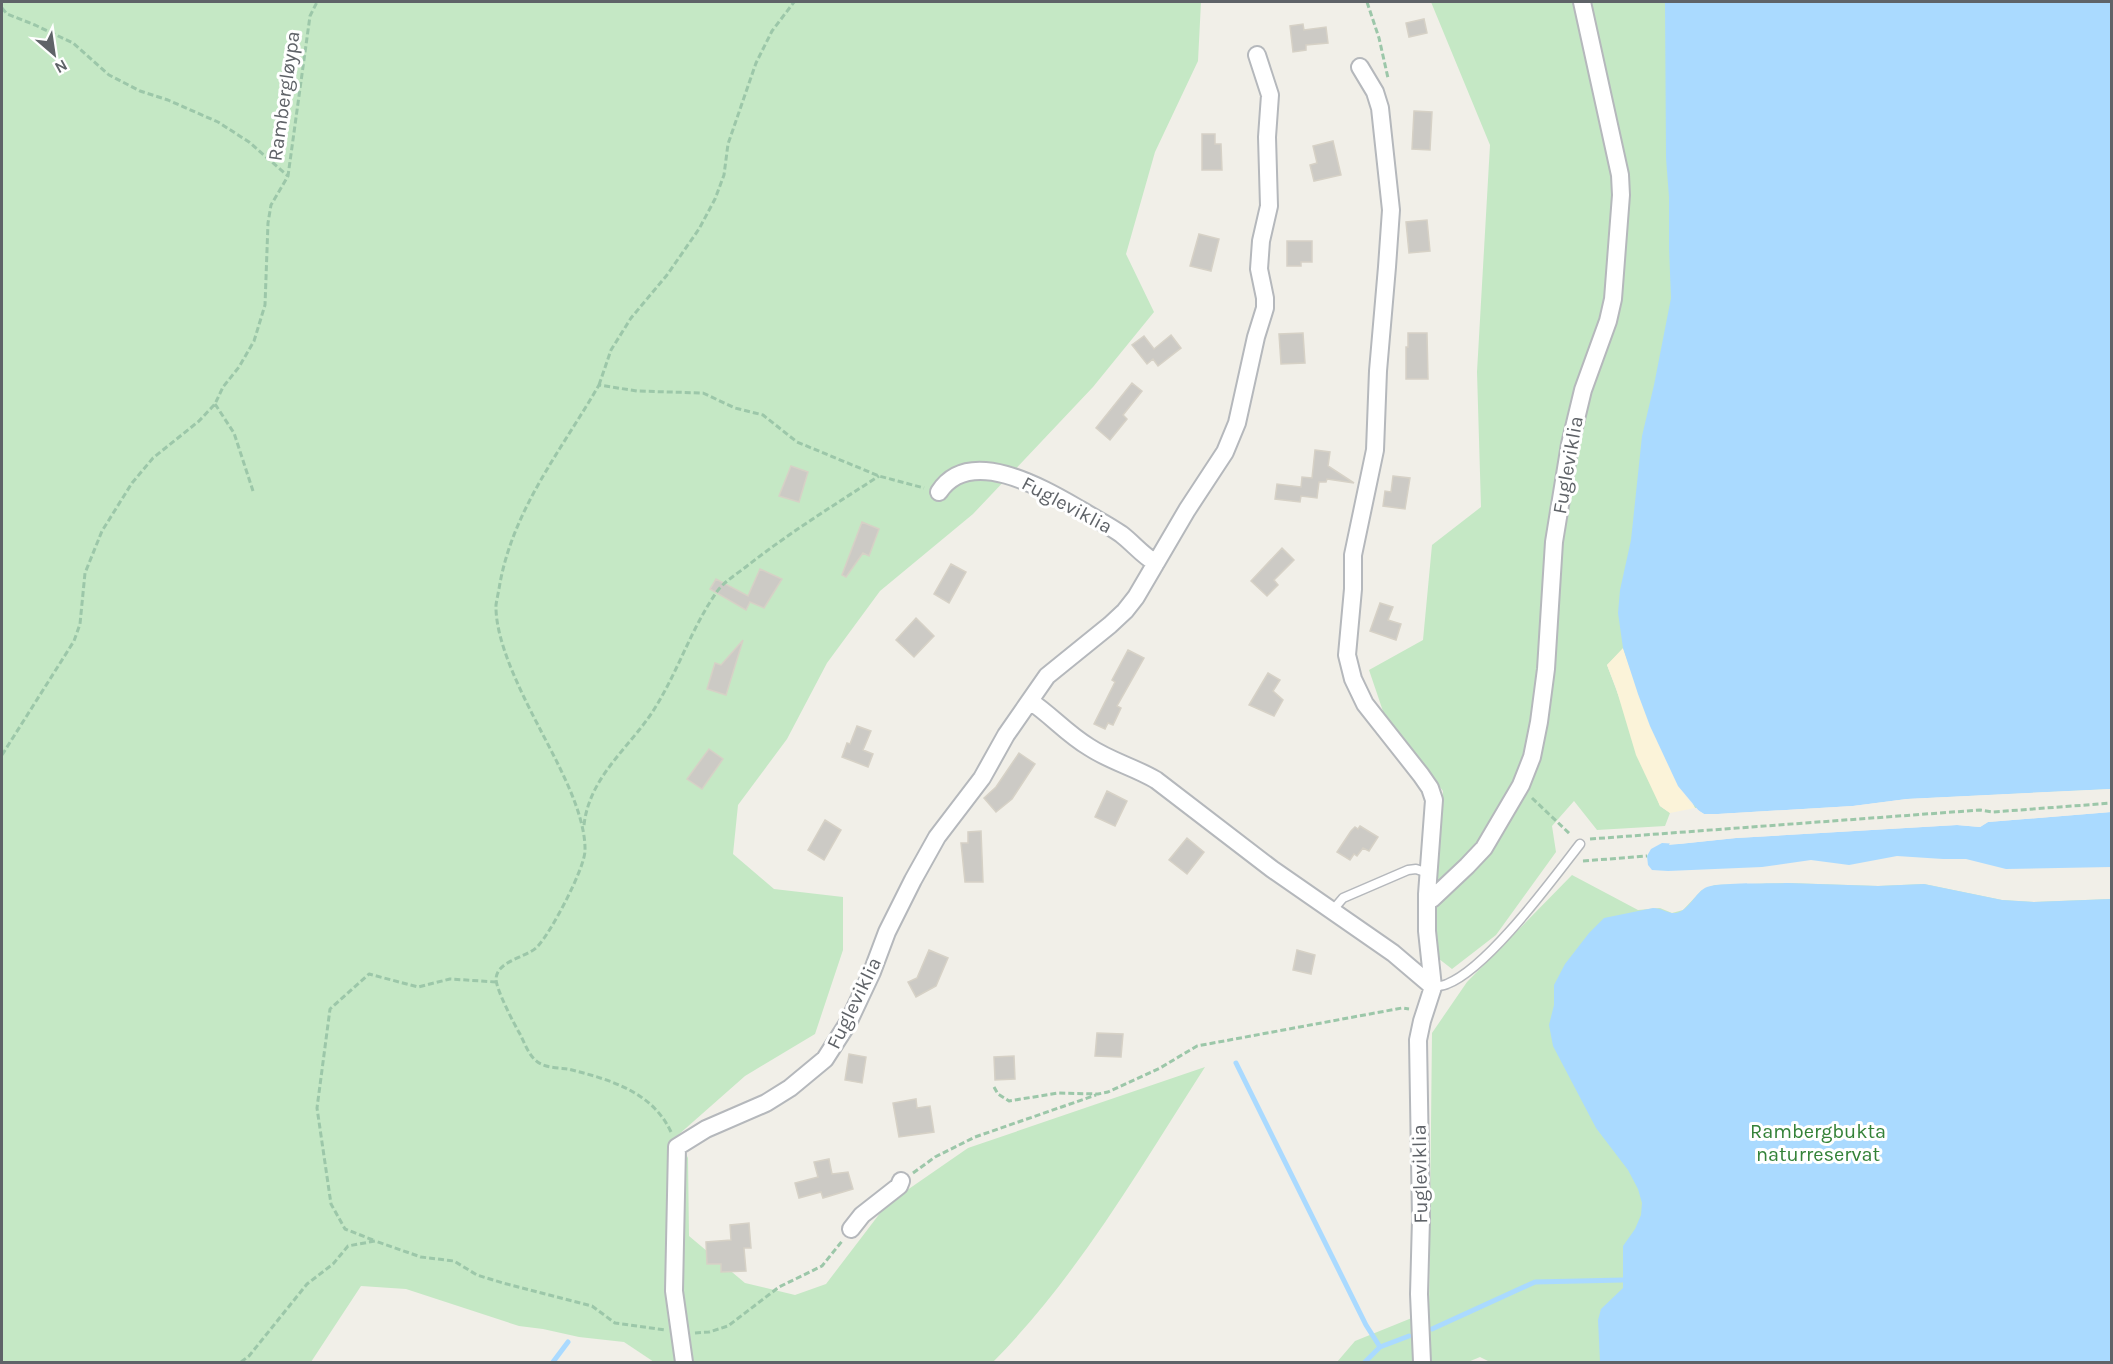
<svg xmlns="http://www.w3.org/2000/svg" width="2113" height="1364" viewBox="0 0 2113 1364" font-family="Karla,sans-serif">
<rect width="100%" height="100%" fill="#f1efe8"/>
<path fill="#c5e8c5" d="M2,2H1201L1198,61L1155,152L1126,254L1154,312L1093,387L973,514L880,591L827,663L787,739L738,805L733,854L774,889L843,897V950L815,1034L745,1076L677,1136L688,1158L689,1236L745,1283L795,1295L826,1284L887,1204L968,1148L1205,1067C1140,1168 1078,1276 993,1362H654L624,1342L579,1337L543,1329L519,1326L406,1289L361,1286L311,1362H2Z
M1431,2H2111V789L1695,808L1629,666L1623,649L1607,665L1660,806L1670,813L1665,826L1597,830L1574,801L1552,826L1556,852L1496,935L1452,969L1434,955L1437,854L1443,791L1386,720L1369,670L1423,640L1432,545L1481,507L1477,372L1490,145Z
M1572,875L1638,910L1660,908L1672,913L1683,910L1702,890L1715,885L1787,883L1878,886L1924,884L2002,900L2034,902L2111,899V1362H1490L1480,1357L1468,1362H1337L1355,1341L1429,1311L1432,1033L1467,982Z"/>
<path fill="#fbf3d9" d="M1623,648L1650,726L1678,786L1695,808L1670,813L1660,806L1636,755L1616,688L1607,665Z"/>
<path fill="#aadaff" d="M1665,2H2111V789L1907,799L1853,806L1718,814H1704L1699,811L1678,786L1650,726L1638,694L1623,648L1618,613L1620,590L1631,540L1642,436L1654,385L1671,298L1669,248V197L1666,158Z
M2111,812V867L2006,869L1966,859H1943L1897,856L1849,865L1811,860L1762,867L1668,871L1652,870L1648,865L1647,856L1651,849L1662,843L1679,844L1736,838L1957,825L1980,827L1988,822Z
M1787,883L1878,886L1924,884L2002,900L2034,902L2111,899V1362H1600L1598,1320L1601,1309L1623,1288V1246L1635,1229L1641,1215L1642,1203L1638,1189L1628,1170L1596,1128L1553,1046L1549,1025L1554,1005V985L1565,964L1589,933L1604,918L1653,908C1661,908 1668,914 1676,913C1689,911 1695,892 1707,887C1722,882 1769,884 1787,883Z"/>
<path fill="#f1efe8" d="M2111,789L2112,792L2053,797L1907,802L1853,809L1718,817H1703L1692,808H1695L1704,814H1718L1853,806L1907,799Z
M2112,809L2111,812L1988,822L1980,827L1957,825L1736,838L1669,845L1671,841L1736,835L1957,822L1980,824L1988,819Z"/>
<g fill="none" stroke-linecap="round" stroke-linejoin="round">
<path stroke="#aadaff" stroke-width="5" d="M1236,1063L1366,1325L1380,1347
M1432,1329L1535,1282L1623,1280
M553,1362L568,1342
M1365,1362L1380,1347L1409,1336"/>
</g>
<path fill="#cccac5" stroke="#d6d1c6" stroke-width="1.5" d="M1424,19L1427,33L1409,37L1406,23Z
M1303,24L1304,30L1326,27L1328,43L1306,45V50L1293,52L1290,26Z
M1414,111L1432,112L1430,150L1412,149Z
M1202,134H1215V144H1221L1222,170H1202Z
M1333,141L1341,175L1314,181L1310,165L1317,163L1313,146Z
M1427,220L1430,251L1409,253L1406,222Z
M1199,234L1219,239L1211,271L1190,266Z
M1287,241H1312V262H1301V266H1287Z
M1303,333L1305,363L1281,364L1279,334Z
M1408,333H1427L1428,379H1406V347H1408Z
M1171,335L1181,348L1158,366L1153,359L1147,364L1132,345L1144,336L1154,349Z
M1132,383L1142,391L1123,415L1127,419L1110,440L1096,428Z
M1315,450L1330,452L1328,466L1354,483L1327,479L1326,482H1319L1317,498L1301,496L1300,502L1275,499L1277,484L1301,487L1302,477L1312,478Z
M791,466L808,472L799,502L779,496Z
M1393,476L1410,478L1405,509L1383,506L1385,491L1391,492Z
M862,522L879,529L869,556L863,553L846,577L842,575Z
M1282,548L1294,560L1274,580L1278,585L1267,596L1251,581Z
M951,564L966,572L949,603L934,594Z
M760,569L782,579L764,608L750,602L746,610L710,589L716,579L748,596Z
M1380,603L1393,607L1388,620L1401,624L1396,640L1370,631Z
M916,618L934,636L914,657L896,640Z
M743,640L726,695L707,689L715,663L721,665Z
M1128,650L1144,658L1117,706L1121,708L1113,725L1108,723L1105,729L1094,724L1115,682L1112,680Z
M1268,673L1280,680L1273,691L1283,700L1274,716L1249,705Z
M857,726L871,731L863,750L873,754L868,767L842,757L847,743L850,744Z
M709,749L723,759L702,789L687,779Z
M1019,753L1035,764L1012,799L996,812L984,798L996,787Z
M1107,791L1127,801L1115,826L1095,817Z
M825,820L841,830L824,860L808,850Z
M1360,826L1378,837L1369,851L1363,848L1357,856L1354,854L1350,860L1337,852L1351,831L1355,827L1358,829Z
M981,831L983,882H965L961,843H968V832Z
M1187,838L1204,852L1187,874L1169,860Z
M929,950L948,958L936,986L916,997L908,982L917,978Z
M1297,950L1315,955L1311,974L1293,970Z
M1097,1033L1123,1034L1121,1057L1095,1056Z
M849,1054L866,1057L862,1083L845,1080Z
M1014,1056L1015,1079L995,1080L994,1057Z
M916,1099L917,1108L930,1106L934,1132L899,1137L893,1103Z
M829,1159L832,1174L848,1172L853,1189L823,1198L821,1192L799,1198L795,1183L818,1177L814,1162Z
M749,1223L751,1248H744L746,1271L721,1272V1264H707L706,1242L731,1240L730,1225Z"/>
<g fill="none" stroke-linecap="round" stroke-linejoin="round">
<defs>
<path id="lane" d="M1332,911L1343,898L1408,870L1416,869L1428,873
M1433,987C1438,986 1443,986 1447,984C1488,968 1552,880 1580,844"/>
<path id="street" d="M1360,67L1375,92L1380,108L1391,210L1387,267L1378,371L1375,450L1353,555V589L1347,655L1353,679L1365,704L1421,775L1430,788L1434,800L1427,894V931L1433,987L1422,1021L1418,1040L1421,1219L1419,1294L1422,1362
M939,492C970,444 1046,490 1081,510C1094,518 1108,525 1121,534C1133,543 1143,556 1156,563
M1030,701C1051,715 1067,734 1089,747C1110,761 1134,767 1156,780L1272,869L1393,953L1433,987
M1427,900L1432,899L1467,866L1484,848L1521,785L1532,757L1539,722L1546,669L1554,542L1570,444L1583,390L1608,321L1613,299L1621,195L1620,175L1582,2
M851,1229L862,1215L899,1186L901,1181
M684,1362L674,1291L677,1147L706,1129L766,1103L790,1088L825,1059L848,1023L872,972L887,932L913,880L937,837L982,778L1006,735L1047,676L1110,625L1125,611L1136,597L1187,510L1225,452L1237,423L1256,337L1265,308V298L1259,269L1261,241L1269,206L1267,137L1270,95L1257,55"/>
</defs>
<use href="#lane" stroke="#b5b8bc" stroke-width="11"/>
<use href="#street" stroke="#b5b8bc" stroke-width="20"/>
<path stroke="#9cc7a9" stroke-width="3" stroke-dasharray="6 3" stroke-linecap="butt" d="M1367,2L1379,38L1388,78
M2,8L7,14L35,25L73,43L109,75L140,91L168,100L218,122L249,142L288,176
M599,385L611,350L631,318L667,275L699,229L715,199L724,175L728,144L756,63L772,31L794,2
M215,404L234,433L253,491
M2,755L74,641L80,624L85,573L102,531L132,483L153,458L199,421L215,404L223,387L239,367L254,341L265,305L268,223L271,205L288,176L310,16L317,2
M1532,798L1571,835
M584,825C589,780 624,752 649,717C676,678 689,632 716,593C723,582 737,574 747,566C789,533 834,505 879,476
M1590,839L1980,810L1993,812L2112,803
M1583,861L1647,856
M994,1087L998,1094L1009,1101L1058,1093L1098,1094L1108,1092L1160,1068L1197,1046L1402,1008L1409,1009
M671,1132C652,1091 608,1079 568,1069C560,1068 549,1068 541,1064C530,1059 525,1044 520,1034C514,1024 496,989 496,979C497,960 527,958 538,946C551,932 584,870 585,851C586,814 558,764 541,731C524,698 495,643 496,605C497,598 499,590 500,583C514,508 562,449 599,385L637,391L703,393L735,408L763,415L797,442L879,476L924,488
M913,1173L935,1157L975,1137L1096,1095
M373,1240L345,1229L331,1204L317,1108L330,1009L369,974L418,987L450,979L496,982
M695,1333L709,1332L728,1326L779,1287L822,1266L843,1240
M241,1362L249,1356L307,1284L333,1264L348,1246L375,1241L421,1257L454,1261L477,1275L503,1283L592,1306L615,1323L665,1330"/>
<use href="#lane" stroke="#fff" stroke-width="8"/>
<use href="#street" stroke="#fff" stroke-width="16"/>
</g>
<g text-anchor="middle" dominant-baseline="central" stroke-width="6" stroke-linejoin="round" paint-order="stroke">
<g font-size="20" fill="#5f6368" stroke="#fff">
<text transform="translate(284 96) rotate(-82)">Rambergløypa</text>
<text transform="translate(1568 465) rotate(-80)">Fugleviklia</text>
<text transform="translate(1067 505) rotate(28)">Fugleviklia</text>
<text transform="translate(854 1003) rotate(-64)">Fugleviklia</text>
<text transform="translate(1420 1174) rotate(-91)">Fugleviklia</text>
</g>
<g font-size="20" fill="#348238" stroke="#fff">
<text x="1818" y="1131">Rambergbukta<tspan x="1818" dy="23">naturreservat</tspan></text>
</g>
</g>
<rect width="2113" height="1364" fill="none" stroke="#5f6368" stroke-width="6"/>
<g transform="translate(54 54) rotate(151)" stroke="#ffffff" stroke-width="4.5" paint-order="stroke">
<path d="M0-4.5L10 22L0 15L-10 22Z" fill="#5f6368"/>
<text y="-9" font-size="16" font-weight="bold" text-anchor="middle" fill="#5f6368">N</text>
</g>
</svg>
